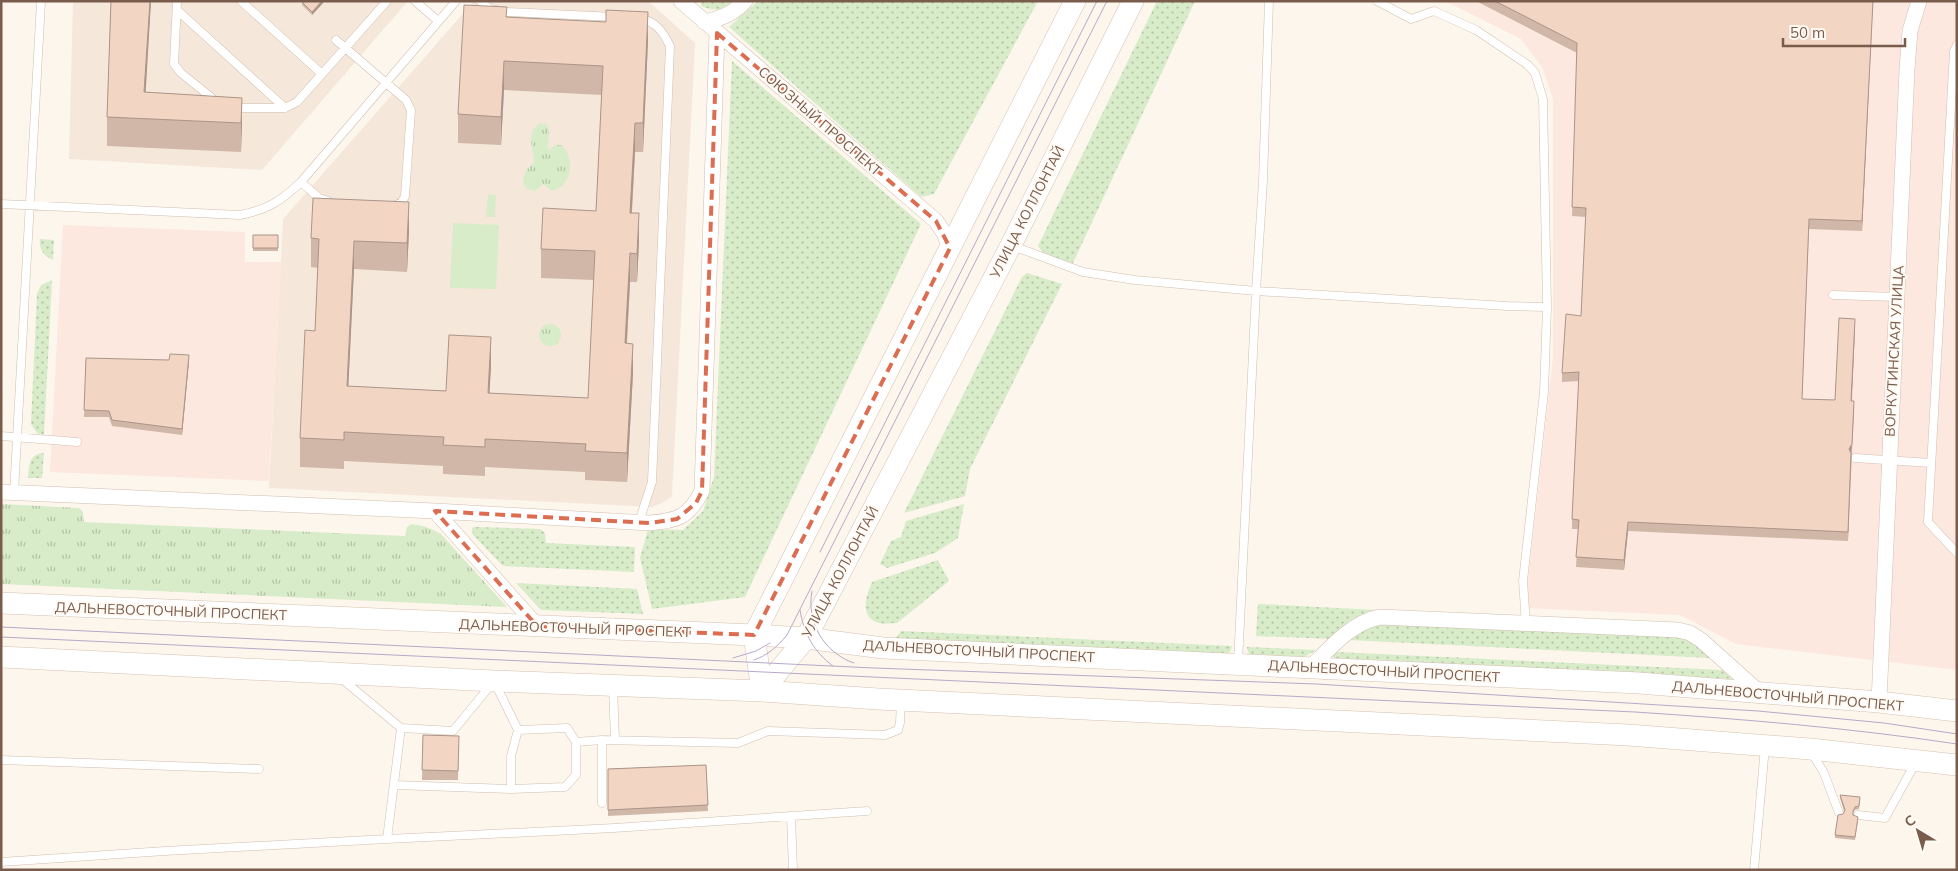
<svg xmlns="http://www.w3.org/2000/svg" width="1958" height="871" viewBox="0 0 1958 871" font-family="Mulish,sans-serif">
<defs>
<pattern id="grass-dots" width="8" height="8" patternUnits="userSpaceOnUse" patternTransform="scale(1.25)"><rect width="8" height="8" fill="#d8ecc9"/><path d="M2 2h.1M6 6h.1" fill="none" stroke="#b4c2a5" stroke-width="1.8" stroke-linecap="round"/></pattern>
<pattern id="park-tufts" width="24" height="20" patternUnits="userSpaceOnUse" patternTransform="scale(1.25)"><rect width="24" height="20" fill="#d8ecc9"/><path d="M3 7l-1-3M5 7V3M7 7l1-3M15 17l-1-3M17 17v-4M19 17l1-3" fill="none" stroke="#b4c2a5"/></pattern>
</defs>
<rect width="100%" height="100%" fill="#fdf6ec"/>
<path fill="#f5e8da" d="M73,1H408L262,170L69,159Z
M474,1H648L695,43L672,496L664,502L652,507L269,488L283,219Z"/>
<path fill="#fde8e0" d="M1445,1H1957V670L1736,644L1680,615L1525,608L1553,357V99L1542,67L1521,39Z
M63,225L245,232V262H281L269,481L50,472Z"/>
<path fill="url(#grass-dots)" d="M702,1H732C722,12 713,11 701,6Z
M758,1H1038L934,194L921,197L729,27Z
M1157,1H1195L1073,263L1045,255L1038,246Z
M732,61L921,224L745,597L652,609L640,558L648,529L683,530L703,511L714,477Z
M40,239L54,240L53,260C44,256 39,250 40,239Z
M1027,273L1062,284L970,469L965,496L904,513L1022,277Z
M52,280L44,435L37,433L31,424L37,294L41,285Z
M44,453L42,478H28C29,465 29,454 44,453Z
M964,504L958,538L935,553L887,568L880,564L891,541L901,537L906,521Z
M475,527L540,529L545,533L546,543L635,547L634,572L503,566L473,535L472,528Z
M938,560L949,581L897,623C891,623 882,625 876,622C859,615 867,594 872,582Z
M516,583L637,589L643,614L541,610Z
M1258,604L1513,617L1366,614L1332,639L1256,636Z
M1379,624L1683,637L1693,643L1710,658L1349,640L1364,628Z
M901,631L1232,646L1230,652L1226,654L895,639Z
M1247,647L1317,650L1304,657L1249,655Z
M1336,652L1722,670L1732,679L1334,658L1332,655Z"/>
<path fill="url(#park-tufts)" d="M541,123L546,124L549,129L548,150L556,145H561C576,157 572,187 552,191L543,184L535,191C516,189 523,170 534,163C534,150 524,131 541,123Z
M539 335a11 11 0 1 1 22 0a11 11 0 1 1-22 0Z
M1,504L79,508L83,512L84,522L405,536L407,527L411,524C422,525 431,528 441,534L507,607L1,584Z"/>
<path fill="#d8ecc9" d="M488,194L496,195L495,217H486Z
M453,223L499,225L496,289L450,288Z"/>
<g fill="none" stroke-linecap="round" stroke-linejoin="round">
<defs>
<path id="lane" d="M177,1L174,64L181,73L217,102
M241,1L322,74
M415,1L438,21
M480,1L490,9L508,12L615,17
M1377,1L1411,19L1434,11L1476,30L1528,65L1535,73L1543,99L1547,307L1544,392L1523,581L1526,624
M177,10L285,108
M336,40L406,100L411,110L405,196L402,202L394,206
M1957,45L1954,51L1928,522L1957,553
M234,108H285L297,102L387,1
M301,182L319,198L328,201
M1,204L240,215C267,210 281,201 301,182L456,1
M1013,246L1083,272L1135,280L1256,291L1507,306L1547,307
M1833,295L1897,297
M1,436L77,442
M1855,458L1931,463
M14,493L41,1
M639,522L652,482L670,46C662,30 656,22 639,18
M1238,663L1256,291L1263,181L1269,1
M343,680L401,728L453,731L494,681L518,730L567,728L576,742V775L565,787L511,789V756L518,730
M613,687L615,740
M401,728L387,839L614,828L867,811
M576,742L602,740
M1812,753L1824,773L1839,813
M1,760L259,769
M394,785L511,789
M602,803V740L738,743L768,731L885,735L898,730L900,723L901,701
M1858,815L1885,818L1916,762
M791,816L793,870
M1,862L165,851L387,839
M1754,870L1765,747"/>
<path id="street" d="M681,1L936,221L944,233L950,248
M704,22C720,19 734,14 745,1
M1,492L435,511L537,626
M435,511L649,523C677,521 689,517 702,491L717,33
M1310,668C1329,649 1352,622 1380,617L1678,630L1690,633L1701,640L1759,692
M1879,702L1907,69L1910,31L1919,1"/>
<path id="secondary" d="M1,603L754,635L806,638L883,648L1639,683L1879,702L1957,711
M1,657L494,681L762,691L878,699L1628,735L1810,749L1957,765
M762,691L806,638L1011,245L1133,1
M762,691L754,635L1075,1"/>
</defs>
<use href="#lane" stroke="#d1beb0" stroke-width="9"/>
<use href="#street" stroke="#d1beb0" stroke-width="16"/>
<use href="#secondary" stroke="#d6c0b0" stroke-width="22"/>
<use href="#lane" stroke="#fff" stroke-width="8"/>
<use href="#street" stroke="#fff" stroke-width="15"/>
<use href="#secondary" stroke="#fff" stroke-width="21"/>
<path stroke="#b9a8c9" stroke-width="1" d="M820,552L1097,1
M812,591C806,622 824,653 854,663
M800,610C804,634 814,652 833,666
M1,627L874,668L1316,684L1758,711L1884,723L1957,734
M1,637L1635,712C1743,719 1850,728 1957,744
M733,658L756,651L770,643
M754,660C768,655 777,647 787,635L1107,1"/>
</g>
<path fill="#d1b7a8" d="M111,1H151L145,92L242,98L241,152L107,146V117Z
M323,1V3L312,15L302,5V2Z
M1476,1H1873L1862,231L1809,229L1802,399L1835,400L1855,329L1852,401L1854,410L1848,541L1628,531L1624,570L1576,567L1578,529H1572V519L1579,381L1562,382V373L1581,316L1586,217L1572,216L1577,53Z
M507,17L648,41L643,152H635L632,213L639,242L637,282H630L627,343L633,373L627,482L585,480V472L485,467V476L443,474V466L344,461V469L300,467V438L315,331L318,268L311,267V238L409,231L407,272L354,269L348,387L446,391L491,366L489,393L588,398L594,280L541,278V249L596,211L602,95L504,90L501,145L458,143V114Z
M253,235H278V251H253Z
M86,358L189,361L182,435L112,426L109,417H84Z
M423,735L459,736L458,780H422Z
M706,765L708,811L608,816V769Z
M1840,795L1860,800L1859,809L1855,810L1853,813L1858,821L1855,840L1835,838V835L1844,811L1840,798Z"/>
<path fill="#aa9588" d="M150,1H151L144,121V92Z
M322,1H323V3L312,15V12Z
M1873,1L1862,231V221Z
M648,12V41L643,152V123Z
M504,61V90L501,145V117Z
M242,98V126L241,152V123Z
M635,123V152L630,241V213Z
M409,202V231L407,272V243Z
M639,213V242L637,282V254Z
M354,241V269L347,415V386Z
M630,253V282L625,372V343Z
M1855,319V329L1851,410V401Z
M491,337V366L488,422V393Z
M633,344V373L627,482V453Z
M189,355V361L182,435V429Z
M1854,410L1851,454L1848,541L1849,449Z
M1628,522V531L1624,570V560Z"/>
<path fill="#f3d5c3" stroke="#aa9588" d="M111,1H150L144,92L242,98L241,123L107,117Z
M303,1H322L312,12L302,2Z
M1495,1H1873L1862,221L1809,219L1802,399L1835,400L1839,318L1855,319L1851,401H1854L1852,444L1849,449L1851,453L1848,532L1628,522L1624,560L1576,557L1579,520L1572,519L1579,372L1562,373L1566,314L1581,316L1586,208L1572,207L1577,43Z
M464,5L507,7L506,17L606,22V10L648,12L643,123H635L630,213H639L637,254L630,253L625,343L633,344L627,453L585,451L586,444L485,439V447L443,445L444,437L344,432V440L300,438L305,330L315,331L319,239L311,238L313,198L409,202L407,243L354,241L347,386L446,391L449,335L491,337L488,393L588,398L595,251L541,249L542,229L543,208L596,211L603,66L504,61L501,117L458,114Z
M253,235H278V248H253Z
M170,354L189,355L182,429L112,420L109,411L84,410L86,358L169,360Z
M423,735L459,736L458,771L422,770Z
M706,765L708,805L608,810V769Z
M1840,795L1860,797L1859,806L1855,807L1853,811V815L1858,817L1855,837L1835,835L1838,815L1843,814L1845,810Z"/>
<path fill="none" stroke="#dc6d51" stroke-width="4" stroke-dasharray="10 6" stroke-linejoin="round" d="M717,33L936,221L950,248L754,635L537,626L435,511L649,523L677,519L696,503L702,491Z"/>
<g text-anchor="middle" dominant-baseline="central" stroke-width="4" stroke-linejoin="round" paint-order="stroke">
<g font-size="14" fill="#7a5c4d" stroke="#fffaf3">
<text transform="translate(820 121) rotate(41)">СОЮЗНЫЙ ПРОСПЕКТ</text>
<text transform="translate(1027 212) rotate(-63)">УЛИЦА КОЛЛОНТАЙ</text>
<text transform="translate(1894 351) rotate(-87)">ВОРКУТИНСКАЯ УЛИЦА</text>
<text transform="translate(840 572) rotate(-62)">УЛИЦА КОЛЛОНТАЙ</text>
<text transform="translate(171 611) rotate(2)">ДАЛЬНЕВОСТОЧНЫЙ ПРОСПЕКТ</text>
<text transform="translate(575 628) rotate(2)">ДАЛЬНЕВОСТОЧНЫЙ ПРОСПЕКТ</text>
<text transform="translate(979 651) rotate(3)">ДАЛЬНЕВОСТОЧНЫЙ ПРОСПЕКТ</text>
<text transform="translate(1384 671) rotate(3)">ДАЛЬНЕВОСТОЧНЫЙ ПРОСПЕКТ</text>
<text transform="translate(1788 696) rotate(5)">ДАЛЬНЕВОСТОЧНЫЙ ПРОСПЕКТ</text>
</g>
</g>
<rect width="1958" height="871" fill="none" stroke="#7a5c4d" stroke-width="5"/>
<g transform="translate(1918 831) rotate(322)" stroke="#fffaf3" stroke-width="4" paint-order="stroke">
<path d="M0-4L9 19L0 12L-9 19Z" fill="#7a5c4d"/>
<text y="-8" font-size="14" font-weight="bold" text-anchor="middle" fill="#7a5c4d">С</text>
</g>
<path d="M1783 38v8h122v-8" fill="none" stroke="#7a5c4d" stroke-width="2.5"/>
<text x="1790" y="38" font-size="15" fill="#7a5c4d" stroke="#fffaf3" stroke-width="4" paint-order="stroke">50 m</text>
</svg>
